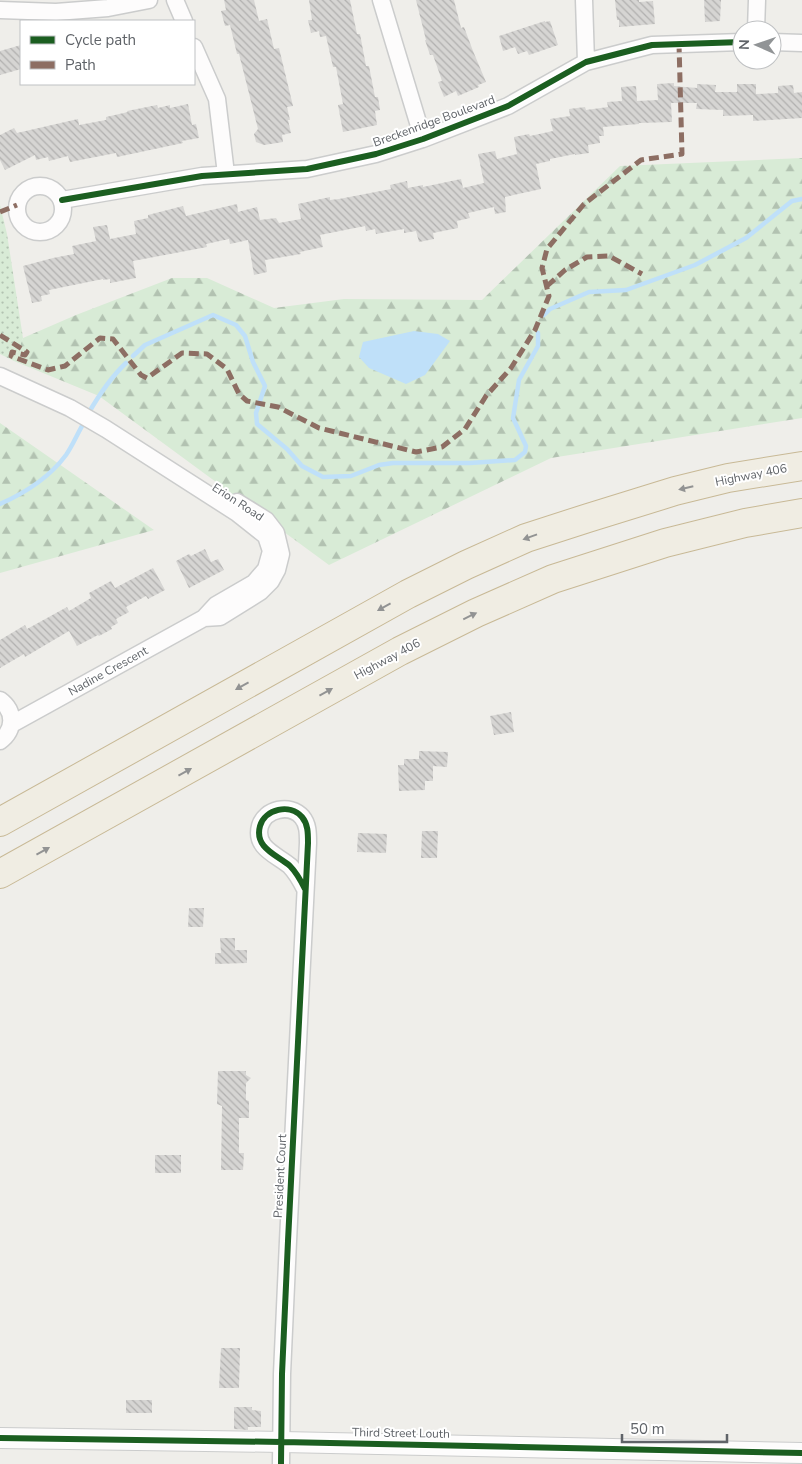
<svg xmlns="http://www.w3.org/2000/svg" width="802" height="1464" viewBox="0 0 802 1464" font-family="'Nunito Sans',sans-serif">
<defs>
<pattern id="forest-firs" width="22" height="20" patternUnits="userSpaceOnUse" patternTransform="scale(1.25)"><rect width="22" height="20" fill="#d8ebd6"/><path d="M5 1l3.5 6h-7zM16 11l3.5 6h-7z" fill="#b2c2b1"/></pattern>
<pattern id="park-dots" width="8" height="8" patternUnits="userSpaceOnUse" patternTransform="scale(1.25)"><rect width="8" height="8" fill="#d8ebd6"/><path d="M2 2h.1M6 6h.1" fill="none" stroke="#b2c2b1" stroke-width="1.8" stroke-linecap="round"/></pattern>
<pattern id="building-back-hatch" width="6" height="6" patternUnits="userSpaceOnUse" patternTransform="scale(1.25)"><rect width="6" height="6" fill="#d6d5d3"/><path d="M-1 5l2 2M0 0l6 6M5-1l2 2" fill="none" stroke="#b1b0af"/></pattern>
</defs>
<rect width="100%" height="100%" fill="#efeeea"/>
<path fill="url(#forest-firs)" d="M802,158V418L551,458L329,565L99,396L14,361L23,338L76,315L172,278H207L274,308L344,299L482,300L620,166Z
M0,423L154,530L0,573Z"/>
<path fill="url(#park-dots)" d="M0,205L7,234L23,338L14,361L0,354Z"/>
<path fill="#bfe0f9" d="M414,331L438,334L450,341L425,375L406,384L369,368L359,357L363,342Z"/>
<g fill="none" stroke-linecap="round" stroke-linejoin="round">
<path stroke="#bfe0f9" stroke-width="4.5" d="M544,315L550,309L589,292L626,290L695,265L746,238L792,201L802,199
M133,356L145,345L213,315L236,325L245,336L253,362L265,386L256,413L257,424L287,449L302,466L323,477L351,476L379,465L393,463H470L515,460L525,452L526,446L513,418L519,380L538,346V333
M88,414C99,395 110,378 126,363
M0,504C25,493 49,478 66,455C73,445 78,432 85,421"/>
</g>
<path fill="url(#building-back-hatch)" d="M224,0H254L259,21L267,19L274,49L279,48L293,106L287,107L290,120H288L291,133L282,135L283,142L264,145L256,142L254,134L258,129L239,54H237L230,25L225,26L221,11L226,10Z
M309,0H350L357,34H360L366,66H369L375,97H378L380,110L375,111L377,125L343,132L338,105L343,104L336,67H333L326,36L320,37L319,31L311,33L308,20H312Z
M416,0H454L461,28L464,27L473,51L486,82L478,85L479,87L458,96L456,91L444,97L438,82L442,81L440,75L433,55H430L425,40H426Z
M615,0H639V2L653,1L655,24L619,27V20H617Z
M704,0H721L720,21L705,22Z
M545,21V22L550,21L558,45L529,55L527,51L518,54L515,47L503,51L499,36Z
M21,45V69L0,75V51Z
M674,83V86L697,88V84L716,85L715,92H737V84H756V94L778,93V86L793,85L794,93L802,92V118L753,121V115L723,116V110L696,109L697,103H671L672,122L639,123V124L603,127L604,136H599L600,143L588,145L589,153L575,155V154L550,159V161L536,164L541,189L505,197L506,212L495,214L494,207L468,213L470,218L457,221L458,228L433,233L434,239L419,242L416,231L404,233V229L376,234L375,229L366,231L365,226L320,235L323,247L300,252L301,254L265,260L267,272L254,275L248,240L230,244L229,239L206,244L207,247L133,261L136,278L110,283V279L103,280V279L49,290L50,294L41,296L42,301L32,303L23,266L53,258L74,254L72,246L96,241L93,227L107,225L110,239L136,234L134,221L148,218V215L183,206L186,216L237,204L238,212L257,207L260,220L276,218L279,223L301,219L298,204L330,197V200L339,199L391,189L390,185L407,181L408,188L423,185V187L461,179L463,188L484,183L478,154L495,151L497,159L517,154L514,137L529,134L530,136L553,131L550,119L570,116L569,109L585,107L586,110L608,107L607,102L622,101L621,87L636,86L637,101L658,100L657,84Z
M188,104L192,125L196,124L199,138L182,141L183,143L117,157L116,153L70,162L68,156L49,161L48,157L36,160L35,155L5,170L0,160V135L14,128L17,133L78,119L79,125L106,120V117L128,112L127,111L157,105L158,108L170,105V108Z
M205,549L211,562L218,559L224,570L189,588L176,561L189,554L191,556Z
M153,568L165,590L148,599L146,596L126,607L129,612L116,619L118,623L111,627L112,629L99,636L98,635L77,646L69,631L25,657L24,654L0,668V640L25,625L27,629L67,607L69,611L91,598L89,593L111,581L115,588Z
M511,712L514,732L494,735L490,716Z
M419,751L448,752L447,767L433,766V781H425V790L399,791L398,765H404V759H419Z
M422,831H438L437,858H421Z
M358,833L387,834L386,853L357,852Z
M189,908H204L203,927H188Z
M220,938H235V950H247V963L215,964V953H221Z
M218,1071H246V1075L251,1078L246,1083V1100L249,1101V1118H239V1153H244L243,1170H221L222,1106L217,1104Z
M155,1155H181V1173H155Z
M221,1348H240L239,1388H219Z
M126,1400H152V1413H126Z
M234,1407H252V1410L261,1411V1427H248V1430L234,1429Z"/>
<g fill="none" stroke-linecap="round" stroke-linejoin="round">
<defs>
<path id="minor" d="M175,0L184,21
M381,0L423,139
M584,0L586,62
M0,10L56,12L108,8L149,0
M756,30L757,0
M772,42L802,43
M194,47L217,99L226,174
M17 209a23 23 0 1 1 46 0a23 23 0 1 1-46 0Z
M62,200L202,176L307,169L376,154L423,139L508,106L586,62L652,45L742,42
M0,376L70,408L106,429L237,513L266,536L271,551L266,569L254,583L216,605L204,618L12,724
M204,618L220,617L260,592L271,581L277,570L281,554L276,533L266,520L237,502
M0,700C15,711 15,730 0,741
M281,1464L282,1374L288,1241L308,843C308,833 308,824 302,817C290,803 265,809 260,826C254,848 277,855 290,866C297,873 301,881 305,889"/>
<path id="tertiary" d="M0,1438L282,1442L802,1453"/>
<path id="motorway" d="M0,822L408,594L466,565L526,538L588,518L675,491L728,478L802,466
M0,874L400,651L476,613L553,579L665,543L745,523L802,513"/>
</defs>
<use href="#minor" stroke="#cbcccc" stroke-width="19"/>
<use href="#tertiary" stroke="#cbcccc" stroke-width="22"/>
<use href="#motorway" stroke="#c8b996" stroke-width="30"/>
<use href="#minor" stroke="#fdfcfc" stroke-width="16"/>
<use href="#tertiary" stroke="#fdfcfc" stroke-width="20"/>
<use href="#motorway" stroke="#f0ede3" stroke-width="28"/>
<path stroke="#8d6e63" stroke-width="5" stroke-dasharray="10 5" stroke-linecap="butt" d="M0,212L17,205
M547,286L565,270L587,257L609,256L642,274
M0,335L27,352L25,355L12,352L11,356L48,370L65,366L100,338L113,339L141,375L147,378L182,353L207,354L227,369L239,394L247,401L278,407L319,428L416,452L442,447L465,429L486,396L511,368L535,330L549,296L542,268L547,249L584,204L641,160L682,154L679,44"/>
<defs>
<path id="cycleway" d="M62,200L202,176L307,169L376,154L423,139L508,106L586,62L652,45L742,42
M0,1438L282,1442L802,1453
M281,1464L282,1374L288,1241L308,843C308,833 308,824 302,817C290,803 265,809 260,826C254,848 277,855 290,866C297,873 301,881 305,889"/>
</defs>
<use href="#cycleway" stroke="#fff" stroke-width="9"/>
<use href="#cycleway" stroke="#1b5e20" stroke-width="6"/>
</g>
<defs><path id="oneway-solid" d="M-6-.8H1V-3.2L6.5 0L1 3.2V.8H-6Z" transform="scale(1.25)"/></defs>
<g fill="#929393">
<use href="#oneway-solid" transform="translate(686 488) rotate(167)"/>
<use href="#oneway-solid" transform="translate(530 537) rotate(160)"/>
<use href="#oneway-solid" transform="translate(384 607) rotate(151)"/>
<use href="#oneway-solid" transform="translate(470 616) rotate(-26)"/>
<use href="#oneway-solid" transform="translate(242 686) rotate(151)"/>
<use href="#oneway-solid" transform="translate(326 692) rotate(-29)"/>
<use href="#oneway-solid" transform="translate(185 772) rotate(-29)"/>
<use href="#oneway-solid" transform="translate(43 851) rotate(-29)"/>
</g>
<g text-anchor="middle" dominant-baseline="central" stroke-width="4" stroke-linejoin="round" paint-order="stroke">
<g font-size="12" fill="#5f6368" stroke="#fff">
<text transform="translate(434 121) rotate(-20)">Breckenridge Boulevard</text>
<text transform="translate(751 475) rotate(-11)">Highway 406</text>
<text transform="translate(238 502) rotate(33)">Erion Road</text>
<text transform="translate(387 659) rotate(-28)">Highway 406</text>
<text transform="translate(108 671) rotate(-29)">Nadine Crescent</text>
<text transform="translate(280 1176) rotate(-87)">President Court</text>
<text transform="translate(401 1433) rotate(1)">Third Street Louth</text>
</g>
</g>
<rect x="20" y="20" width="175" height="65" fill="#ffffff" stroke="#bfc1c3"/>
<rect x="30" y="36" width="25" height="8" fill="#1b5e20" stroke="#bfc1c3"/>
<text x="65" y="45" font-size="15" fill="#5f6368">Cycle path</text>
<rect x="30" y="61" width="25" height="8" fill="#8d6e63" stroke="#bfc1c3"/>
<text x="65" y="70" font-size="15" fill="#5f6368">Path</text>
<g transform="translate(757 45) rotate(272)"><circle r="24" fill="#ffffff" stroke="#bfc1c3"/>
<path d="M0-4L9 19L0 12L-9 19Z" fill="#919496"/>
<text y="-8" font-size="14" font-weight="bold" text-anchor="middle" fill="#5f6368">N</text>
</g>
<path d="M622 1434v8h105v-8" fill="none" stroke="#5f6368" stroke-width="2.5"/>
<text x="630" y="1434" font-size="15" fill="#5f6368" stroke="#ffffff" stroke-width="4" paint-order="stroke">50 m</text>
</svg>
